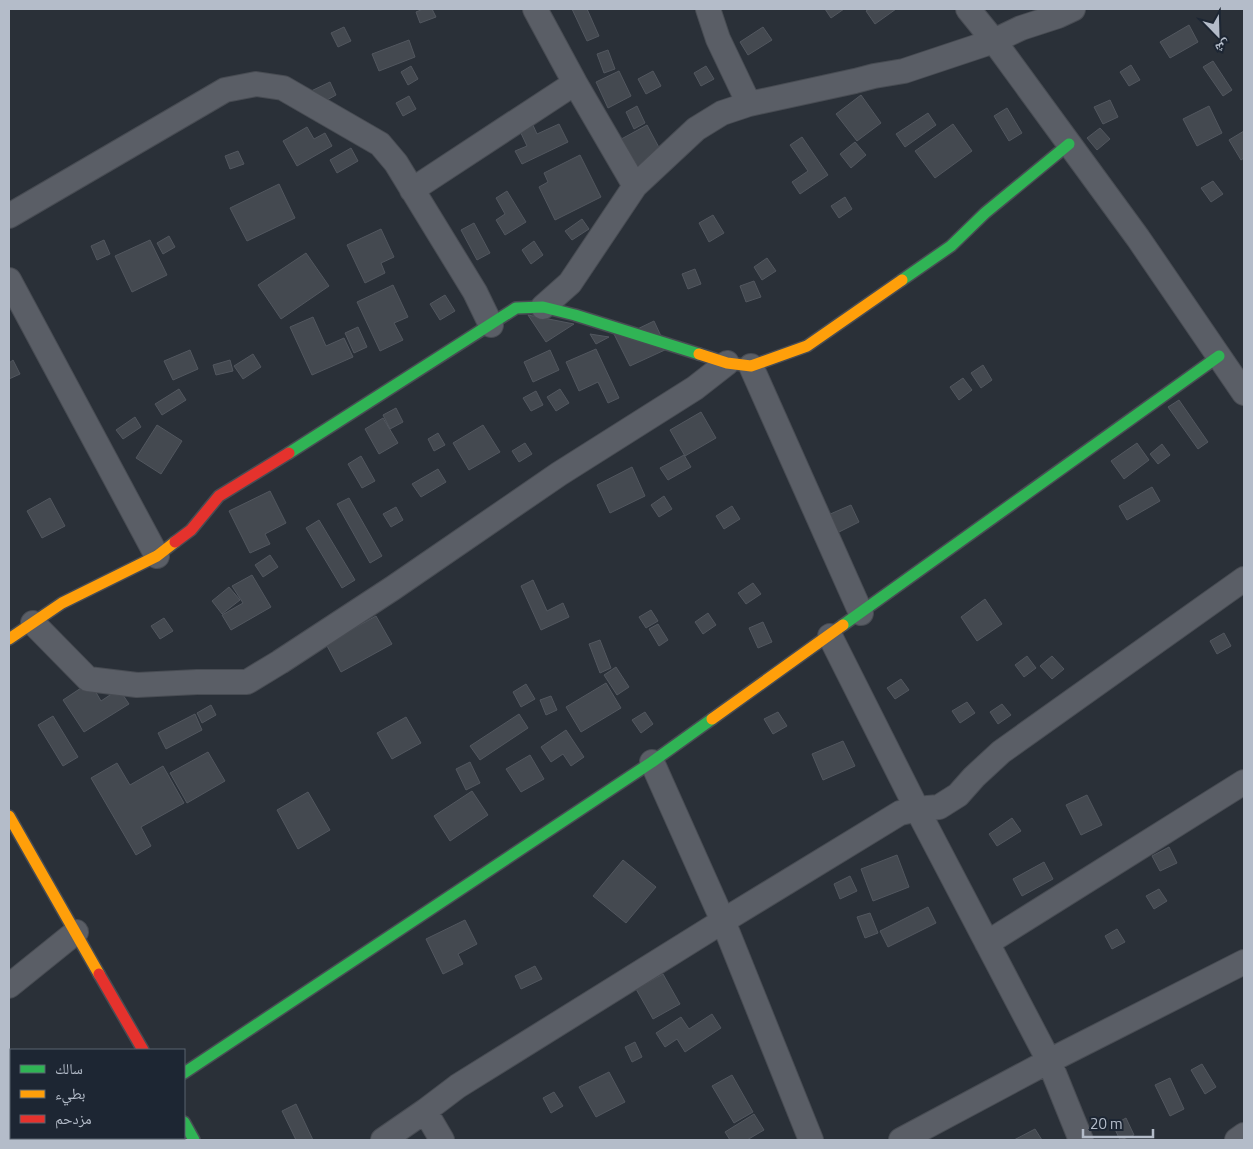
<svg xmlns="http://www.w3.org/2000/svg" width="1253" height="1149" viewBox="0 0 1253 1149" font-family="'Titillium Web','Noto Naskh Arabic',sans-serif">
<rect width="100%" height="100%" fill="#2a3038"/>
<path fill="#444950" stroke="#52575f" d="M423,9H432L436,17L420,23L416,12Z
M572,9H587L599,36L587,41Z
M825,9H844L831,18Z
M869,9H896L875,24L866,11Z
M1189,25L1198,42L1170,58L1160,42Z
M344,27L351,41L338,47L331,33Z
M763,27L772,40L748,55L740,42Z
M409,40L415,57L379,71L372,54Z
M608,50L615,69L604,73L597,54Z
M1213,61L1232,90L1223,96L1203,67Z
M1131,65L1140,80L1129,86L1120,72Z
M411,66L418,79L408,85L401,72Z
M706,66L714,79L701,86L694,73Z
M619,71L631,96L608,108L596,82Z
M653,71L661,86L646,94L638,79Z
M330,82L336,95L316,106L309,92Z
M861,95L881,123L857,141L836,114Z
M409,96L416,109L403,116L396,103Z
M1110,100L1118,117L1103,124L1094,107Z
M637,106L645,123L634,129L626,112Z
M1209,106L1222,133L1197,146L1183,119Z
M1007,108L1022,133L1009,141L994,116Z
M928,113L936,125L905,147L896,134Z
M532,123L537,134L559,124L568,142L522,164L515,151L527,146L519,129Z
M953,124L972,151L935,178L915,151Z
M647,125L663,155L629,173L614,143Z
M307,127L314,139L325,133L332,146L297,166L283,141Z
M1100,128L1110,139L1097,150L1087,138Z
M1244,131V158L1241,160L1229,140Z
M802,137L828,175L800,194L792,182L808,171L790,145Z
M855,142L866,155L851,168L840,154Z
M351,148L358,161L337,173L330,160Z
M238,151L244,164L230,169L225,156Z
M580,155L601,197L555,220L539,187L548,182L544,173Z
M1213,181L1223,194L1211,202L1201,188Z
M279,184L295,218L247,241L230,208Z
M507,191L526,222L505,235L496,220L505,214L496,198Z
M845,197L852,209L839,218L831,206Z
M713,215L724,233L709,242L699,223Z
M582,219L589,229L572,240L565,231Z
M474,223L490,253L477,260L461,230Z
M381,229L394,257L381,263L385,273L365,283L347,245Z
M169,236L175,247L163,254L157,243Z
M104,240L110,254L97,260L91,246Z
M150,240L167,275L132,292L115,256Z
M534,241L543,255L531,264L522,250Z
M306,253L329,286L281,319L258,285Z
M767,258L776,271L762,280L754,267Z
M695,269L701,284L688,289L682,274Z
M754,281L761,297L746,302L740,286Z
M393,285L408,317L394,323L403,340L380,351L357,302Z
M445,295L455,311L440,320L430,304Z
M528,315L574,324L546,342Z
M313,317L326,346L344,338L353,357L312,375L290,327Z
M654,321L667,349L630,366L610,326L625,335Z
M358,327L367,347L354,353L345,333Z
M590,334L609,337L596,344Z
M596,349L619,398L608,403L598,382L579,391L566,362Z
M190,350L198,369L173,380L164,361Z
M550,350L559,370L533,382L524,362Z
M253,354L261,367L243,379L234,366Z
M13,360L20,374L9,379V363Z
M230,360L233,371L216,375L213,365Z
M983,365L992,380L981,388L971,373Z
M963,378L972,390L959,400L950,387Z
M179,389L186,400L162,415L155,404Z
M560,389L569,403L556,411L547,397Z
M536,391L543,405L531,411L523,398Z
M1179,400L1208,442L1198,449L1168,407Z
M396,408L403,422L390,429L383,415Z
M701,412L716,438L685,456L670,430Z
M135,417L141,427L123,439L116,430Z
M383,418L398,443L379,454L365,429Z
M157,425L182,441L161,474L136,458Z
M483,425L500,452L469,470L453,443Z
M438,433L445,445L434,451L428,439Z
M525,443L532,454L519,462L512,451Z
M1137,443L1149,460L1124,479L1111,461Z
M1162,444L1170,455L1158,464L1150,454Z
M684,455L691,467L668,480L660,468Z
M361,456L375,481L362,488L348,464Z
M632,467L645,496L610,513L597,485Z
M438,469L446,482L421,497L412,484Z
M1152,487L1160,501L1127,520L1119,506Z
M270,491L286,523L265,534L270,544L250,553L229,511Z
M664,496L672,509L659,517L651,505Z
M50,498L65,526L42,538L27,511Z
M349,498L382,556L370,563L337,504Z
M851,505L859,522L837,533L828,515Z
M732,506L740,519L724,529L716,516Z
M396,507L403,520L391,527L383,514Z
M319,520L355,580L342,588L306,528Z
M270,555L278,567L263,577L255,565Z
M252,575L271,607L231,630L222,615L243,603L232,586Z
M533,580L547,611L563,603L569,617L541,630L521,586Z
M753,583L761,594L746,604L738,593Z
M229,587L240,600L222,614L212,601Z
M985,599L1002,624L977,641L961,617Z
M651,610L658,621L646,628L639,617Z
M708,613L716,625L703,634L695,622Z
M376,616L392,644L341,672L326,644Z
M164,618L173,631L160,639L151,626Z
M763,622L772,642L758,648L749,628Z
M658,624L668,640L659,646L649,629Z
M1224,633L1231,646L1217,654L1210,641Z
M600,640L611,668L600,673L589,644Z
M1027,656L1036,668L1024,677L1015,665Z
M1052,656L1064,669L1052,679L1040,666Z
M616,667L629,687L617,695L604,675Z
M901,679L909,690L895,699L887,688Z
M90,682L101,701L119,689L129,704L84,732L63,700Z
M606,683L621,708L581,732L566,707Z
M526,684L535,699L521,707L513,692Z
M551,696L557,710L546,715L540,700Z
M967,702L975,713L960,723L952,711Z
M1002,704L1011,715L998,724L990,712Z
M211,705L216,715L202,723L197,713Z
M645,712L653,724L641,733L632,720Z
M778,712L787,726L773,734L764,719Z
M195,714L202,730L166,749L158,733Z
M519,714L528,728L480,760L470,746Z
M53,716L78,757L63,766L38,725Z
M406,717L421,743L392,759L377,733Z
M566,730L584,757L571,766L563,754L551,762L541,747Z
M843,741L855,766L823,780L812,754Z
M208,752L225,781L187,803L170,773Z
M530,755L544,779L521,792L506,769Z
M470,762L480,783L466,790L456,769Z
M117,763L130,785L163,766L184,803L141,827L151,846L136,855L91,778Z
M472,791L488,815L450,841L434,816Z
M308,792L330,830L298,849L277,810Z
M1087,795L1102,825L1081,835L1066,805Z
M1012,818L1021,831L997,846L989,834Z
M1169,847L1177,863L1160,871L1152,856Z
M897,855L909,887L873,901L861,869Z
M623,860L656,887L626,923L593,896Z
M1044,862L1053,879L1022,896L1013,879Z
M850,876L857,891L840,899L834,884Z
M1159,889L1167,901L1154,909L1146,896Z
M928,907L936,923L888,947L880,931Z
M870,913L878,933L865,938L857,917Z
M465,920L477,944L458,954L463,964L443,974L426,939Z
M1117,929L1125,942L1112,949L1105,936Z
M535,966L542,979L521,989L515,976Z
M663,974L680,1004L653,1019L636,989Z
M712,1014L721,1028L685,1052L677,1039L665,1047L656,1033L681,1017L689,1029Z
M635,1042L642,1057L632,1062L625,1047Z
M1202,1064L1216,1087L1205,1094L1191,1070Z
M609,1072L625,1102L596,1117L579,1087Z
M732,1075L753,1112L734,1123L712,1086Z
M1170,1078L1184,1109L1170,1116L1155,1085Z
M554,1092L563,1106L551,1113L543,1098Z
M296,1104L313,1140H296L282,1111Z
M754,1114L764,1130L747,1140H730L725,1132Z
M1126,1118L1134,1135L1120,1140L1113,1125Z
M1035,1129L1042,1140H1014Z"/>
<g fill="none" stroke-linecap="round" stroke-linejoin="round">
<defs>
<path id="street" d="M535,9L575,83L635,186
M708,9L718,39L749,104
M968,9L994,41L1138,238L1244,393
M412,190L575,83
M9,216L225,90L256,84L283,88L380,144L396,163L475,292L491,325
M9,280L157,556
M543,307L570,283L635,186L696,129L722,113L749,104L855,81L874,76L904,71L994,41L1021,28L1058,16L1073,9
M751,366L861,613
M33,623L88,679L137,685L197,682H247L280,662L393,588L559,474L695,388L727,363
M830,636L917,809L1049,1061L1081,1140
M652,762L723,921L811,1140
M987,943L1244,782
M9,986L76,932
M425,1111L442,1140
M383,1140L425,1111L458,1086L723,921L900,813L917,809L939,807L958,795L974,777L1001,752L1244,579
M901,1140L1049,1061L1244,962
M1237,1140L1244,1135"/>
<path id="fast" d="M902,280L951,246L985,213L1069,144
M289,453L516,308L543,307L575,315L699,354
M843,625L1219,356
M184,1073L652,762L712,719
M184,1122L194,1140"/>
<path id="slow" d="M699,354L727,363L751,366L807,346L902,280
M9,639L62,603L157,556L175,542
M712,719L843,625
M9,816L99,974"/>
<path id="jam" d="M175,542L191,530L219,496L289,453
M99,974L143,1050"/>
</defs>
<use href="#street" stroke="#484c53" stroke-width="26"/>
<use href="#fast" stroke="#484c53" stroke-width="14"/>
<use href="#slow" stroke="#484c53" stroke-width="14"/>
<use href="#jam" stroke="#484c53" stroke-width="14"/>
<use href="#street" stroke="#5a5e66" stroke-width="24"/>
<use href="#fast" stroke="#30b455" stroke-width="11"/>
<use href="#slow" stroke="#ff9f0a" stroke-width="11"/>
<use href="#jam" stroke="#e5322d" stroke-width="11"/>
</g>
<rect width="1253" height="1149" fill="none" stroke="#b4bcc9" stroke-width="20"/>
<rect x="10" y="1049" width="175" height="90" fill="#1d2633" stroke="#59626f"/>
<rect x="20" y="1065" width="25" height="8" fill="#30b455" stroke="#59626f"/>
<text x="55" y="1074" font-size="15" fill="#b4bcc9">سالك</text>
<rect x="20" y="1090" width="25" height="8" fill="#ff9f0a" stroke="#59626f"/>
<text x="55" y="1099" font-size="15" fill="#b4bcc9">بطيء</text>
<rect x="20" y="1115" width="25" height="8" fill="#e5322d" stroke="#59626f"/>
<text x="55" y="1124" font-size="15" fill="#b4bcc9">مزدحم</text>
<g transform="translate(1218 35) rotate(157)" stroke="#1d2633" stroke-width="4" paint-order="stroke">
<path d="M0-4L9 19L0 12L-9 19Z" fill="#b4bcc9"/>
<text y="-8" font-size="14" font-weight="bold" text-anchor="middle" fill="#b4bcc9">ش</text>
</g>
<path d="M1083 1129v8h70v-8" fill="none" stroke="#b4bcc9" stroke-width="2.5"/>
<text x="1090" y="1129" font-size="15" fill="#b4bcc9" stroke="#1d2633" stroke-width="4" paint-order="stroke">20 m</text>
</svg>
